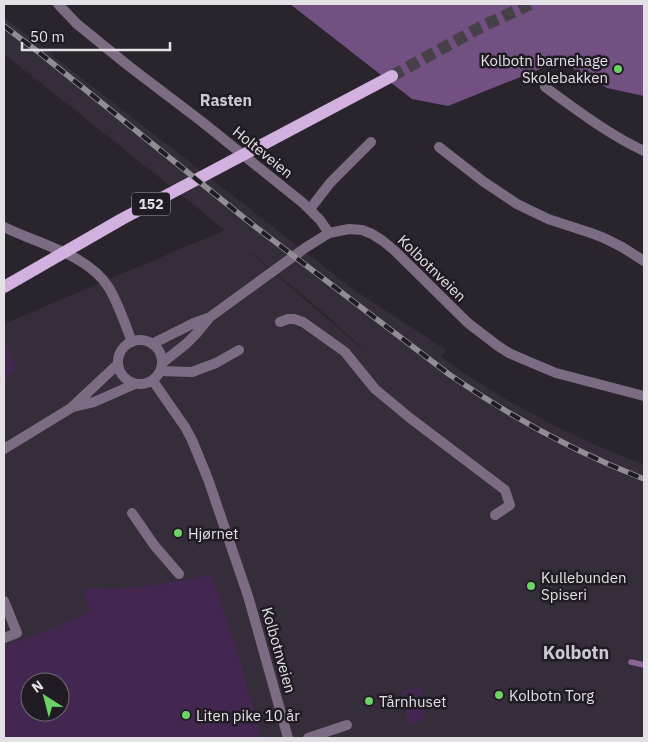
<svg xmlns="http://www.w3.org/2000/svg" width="648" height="742" viewBox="0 0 648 742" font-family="'IBM Plex Sans',sans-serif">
<rect width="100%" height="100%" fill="#2a252d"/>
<path fill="#362d3a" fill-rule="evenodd" d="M4,17L75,73L354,290L446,350L441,357L468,376L509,401L551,424L595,445L644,465V738H4V324L225,230L56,95L4,54ZM252,253L330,318L370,356L252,254ZM30,682H60V712H30Z"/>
<path fill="#442751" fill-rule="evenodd" d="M4,337L16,367L4,383Z
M210,575L213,578L239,656L261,738H4V646L46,631L90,612C89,607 81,595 86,590C89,586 107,589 112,589C131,587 149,586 167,583C182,580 195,577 210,575ZM30,682H60V712H30Z
M422,687L425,719L408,726L402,691Z"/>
<path fill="#735082" d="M290,4H644V96L607,88L560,61L448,106L412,99Z"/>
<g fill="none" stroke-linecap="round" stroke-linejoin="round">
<path stroke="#886497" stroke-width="5.5" d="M631,662L644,665"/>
<path stroke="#464149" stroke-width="12" stroke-dasharray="12 6" stroke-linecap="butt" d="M392,76L481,27L530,4"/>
<path stroke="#7c6c83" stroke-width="10" d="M545,87C577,110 608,134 644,151
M439,147L484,182L517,204L548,219L591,233L604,238L622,247L644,261
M310,209L330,183L371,142
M280,322L288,319H294L303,322L345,352L375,389L410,418L505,490L510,505L495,515
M161,371L192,372L216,363L239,350
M132,513L154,545L179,574
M4,601L17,633L4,638
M308,738L347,725"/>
<path stroke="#7c6c83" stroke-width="10" d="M58,4L77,24L130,67L201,121L303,203L320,220L329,233
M4,227C38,244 88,254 109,288C119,305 125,324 132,342"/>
<path stroke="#7c6c83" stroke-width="10" d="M118 362a22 22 0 1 1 44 0a22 22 0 1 1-44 0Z
M152,344L194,323L208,318
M162,363L186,344L196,334L210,317L305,248L329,233L349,229L362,230L372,234L383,241L394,250L468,323L498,346L509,353L532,363L556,373L644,396
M153,381L185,427L192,440L208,479L248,596L288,738
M72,407L94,402L135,384
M4,449L71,408L118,364"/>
<path stroke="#d2b1e0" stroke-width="12" d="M4,287L122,219L392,76"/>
<defs>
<path id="rail" d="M4,26L41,54L253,225L450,375C511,417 575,452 644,479"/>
</defs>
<use href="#rail" stroke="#918d93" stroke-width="5.5"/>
<use href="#rail" stroke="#211b23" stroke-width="4" stroke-dasharray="11" stroke-linecap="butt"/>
</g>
<g fill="#6ad363" stroke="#211b23" stroke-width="2">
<circle cx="618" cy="69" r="5"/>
<circle cx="178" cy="533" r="5"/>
<circle cx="531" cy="586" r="5"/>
<circle cx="499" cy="695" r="5"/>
<circle cx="369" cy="701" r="5"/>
<circle cx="186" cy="715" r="5"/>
</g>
<g text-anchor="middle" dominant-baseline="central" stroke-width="5" stroke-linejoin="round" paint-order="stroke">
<rect fill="#211b23" stroke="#aaa6ac" stroke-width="1" x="132" y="192.5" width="38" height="23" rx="4"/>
<g font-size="14" font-weight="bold" fill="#e4e1e6">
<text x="151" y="204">152</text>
</g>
<g font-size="15" fill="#e4e1e6" stroke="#211b23" text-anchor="start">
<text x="608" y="60" text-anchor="end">Kolbotn barnehage<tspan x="608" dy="17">Skolebakken</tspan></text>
<text x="188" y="533">Hjørnet</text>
<text x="541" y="577">Kullebunden<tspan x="541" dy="17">Spiseri</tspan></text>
<text x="509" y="695">Kolbotn Torg</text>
<text x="379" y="701">Tårnhuset</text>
<text x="196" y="715">Liten pike 10 år</text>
</g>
<g font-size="15" fill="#e4e1e6" stroke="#211b23">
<text transform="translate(263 152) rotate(39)">Holteveien</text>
<text transform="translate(432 268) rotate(44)">Kolbotnveien</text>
<text transform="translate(279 650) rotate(74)">Kolbotnveien</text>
</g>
<g font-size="16" font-weight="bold" fill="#cfc8d2" stroke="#211b23">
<text x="226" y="100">Rasten</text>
</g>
<g font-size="18" font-weight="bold" fill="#cfc8d2" stroke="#211b23">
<text x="576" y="652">Kolbotn</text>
</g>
</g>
<rect width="648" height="742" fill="none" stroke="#e4e1e6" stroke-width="10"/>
<g transform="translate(45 697) rotate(324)"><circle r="24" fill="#211b23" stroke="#6f6a71"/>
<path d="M0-4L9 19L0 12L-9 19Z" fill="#6ad363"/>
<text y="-8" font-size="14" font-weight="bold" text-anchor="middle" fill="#e4e1e6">N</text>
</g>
<path d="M22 42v8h148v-8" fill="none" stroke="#e4e1e6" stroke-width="2.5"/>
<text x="30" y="42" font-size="15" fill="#e4e1e6" stroke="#211b23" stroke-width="4" paint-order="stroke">50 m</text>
</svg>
